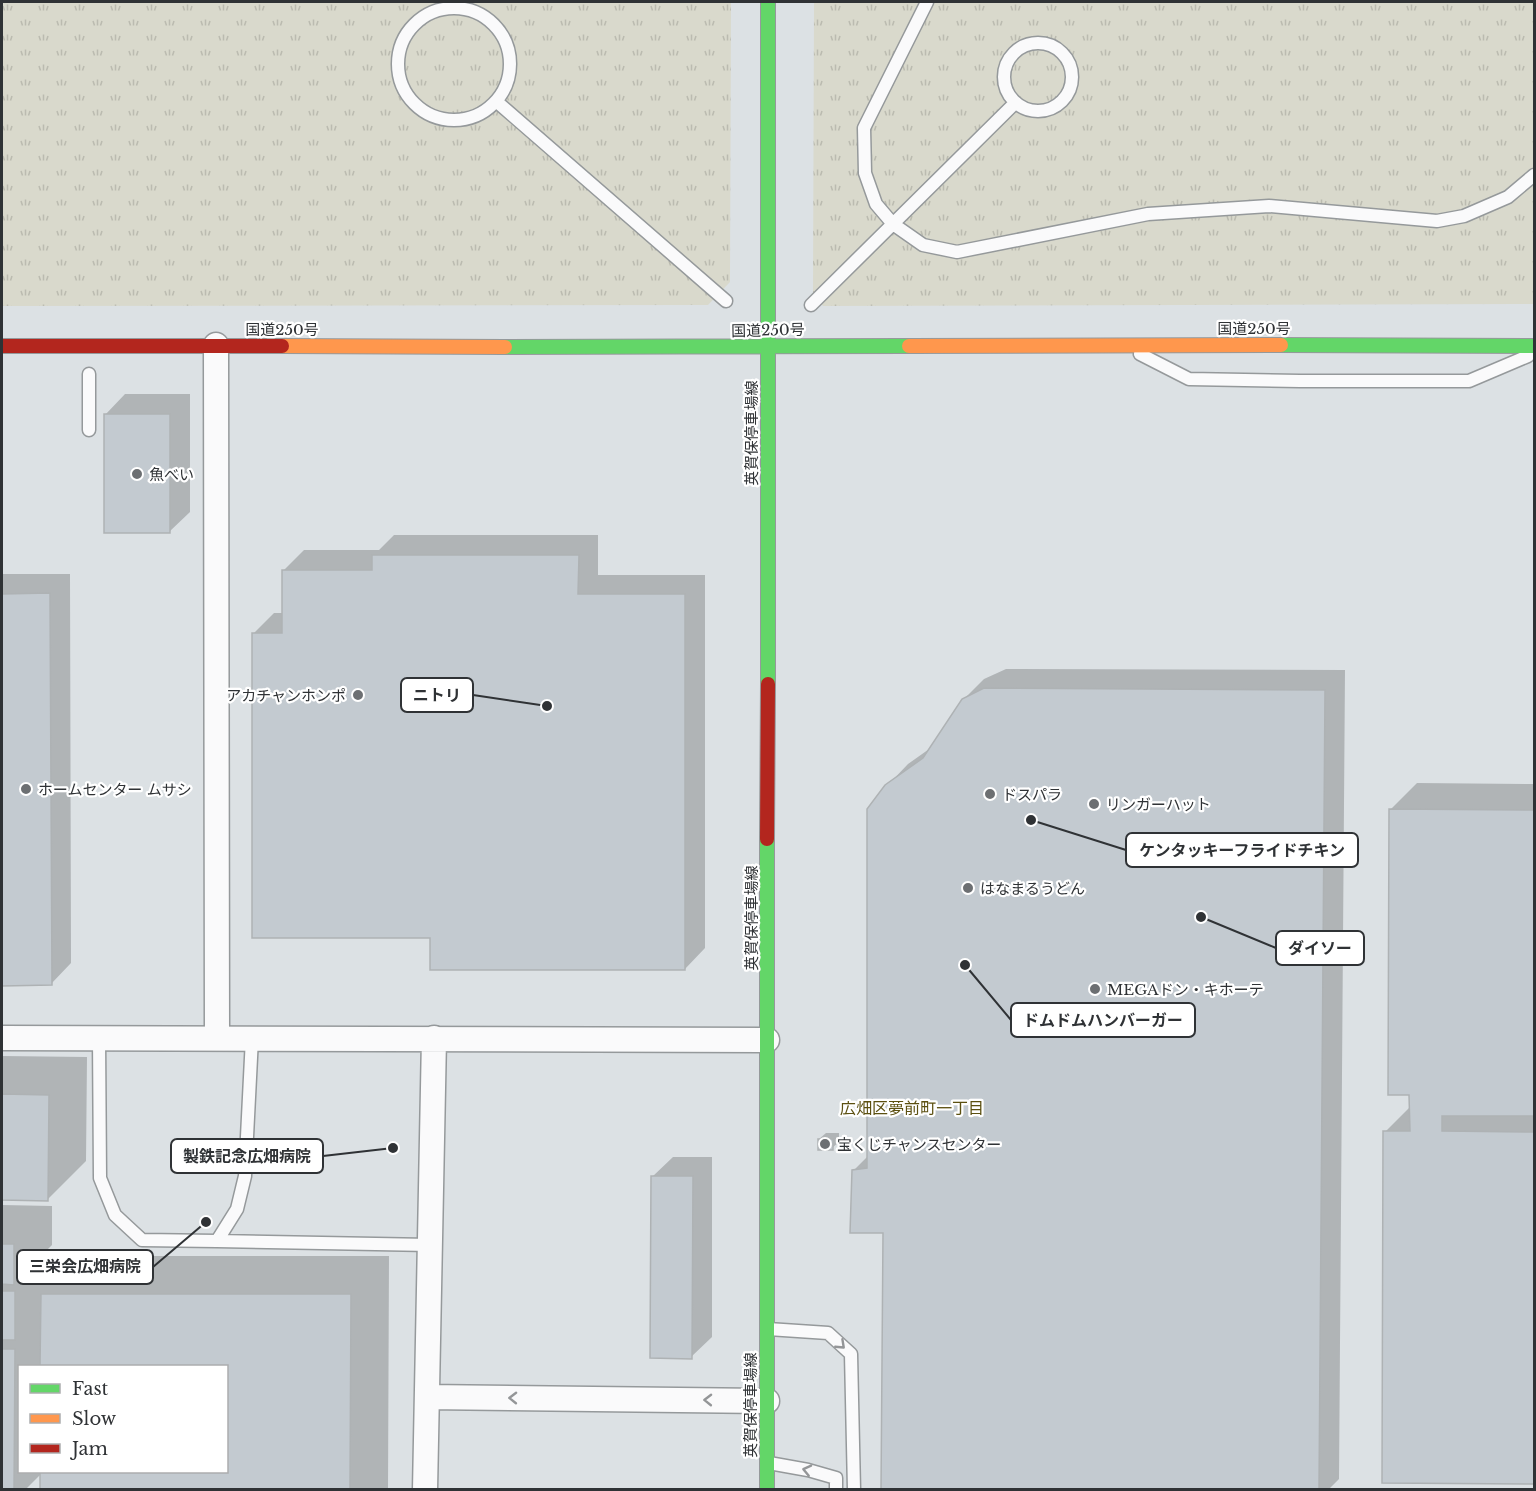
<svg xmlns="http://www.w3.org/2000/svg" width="1536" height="1491" viewBox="0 0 1536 1491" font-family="'Libre Baskerville','Noto Sans JP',serif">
<defs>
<pattern id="park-tufts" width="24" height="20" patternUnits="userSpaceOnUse" patternTransform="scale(1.5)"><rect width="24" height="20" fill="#d9d9cc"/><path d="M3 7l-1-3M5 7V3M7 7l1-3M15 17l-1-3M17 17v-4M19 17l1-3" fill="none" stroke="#bbbbb0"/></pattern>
</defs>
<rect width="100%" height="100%" fill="#dce1e4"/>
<path fill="url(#park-tufts)" d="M2,2H731L730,282L708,305L2,306Z
M814,2H1534V304L823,306L813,294Z"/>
<path fill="#0003" fill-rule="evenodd" d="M125,394H190V512L169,532L105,415Z
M394,535H598V575H705V948L685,969L432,936L253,634L274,613H284V570L304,550H379Z
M2,574H70L71,963L51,984H2Z
M1006,669L1345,670L1339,1479L1328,1490H883L885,1232L854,1170L869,1155L887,786L908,764L932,747L963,700L984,679Z
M1417,783L1534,784V1482L1384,1481L1385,1132L1411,1106L1390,810Z
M2,1056L87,1057L86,1161L48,1199H2Z
M826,1133H839V1142L832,1148L819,1139Z
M673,1157H712V1337L691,1357L652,1177Z
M2,1205L52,1206V1245L44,1253H53V1283L81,1256H389L388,1490H41V1474L25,1490H2ZM20,1366H226V1472H20Z"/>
<path fill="#c3cad0" stroke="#aeb2b4" stroke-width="1.5" d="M104,414H170V533H104Z
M372,555H579L578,594H685V970H430V938H252V633H282V570H372Z
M50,593L52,985L2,986V594Z
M984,688L1325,690L1319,1490H881L883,1233H850L852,1170L867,1168V809L885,785L923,758L962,699Z
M1389,809L1534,810V1116H1442V1131L1534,1132V1484L1382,1483L1383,1131H1410L1409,1095H1388Z
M2,1094L49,1095L48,1201L2,1200Z
M818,1139H833V1150H818Z
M651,1176H693L692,1359L650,1358Z
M2,1244H14V1285L2,1284Z
M2,1291H15V1340H2Z
M41,1294H351L350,1490H40V1472H226V1366H40Z
M2,1349H15L14,1490H2Z"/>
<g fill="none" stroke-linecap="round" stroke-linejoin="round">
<defs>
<path id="lane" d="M927,2L864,128L865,173L876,204L893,224L923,245L957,252L1148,214L1269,206L1437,221L1464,216L1508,197L1534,175
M398 64a56 56 0 1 1 112 0a56 56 0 1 1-112 0Z
M1004 77a34 34 0 1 1 68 0a34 34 0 1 1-68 0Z
M496,101L726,301
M811,305L1015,103
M1140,354L1189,379L1300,381H1469L1528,356
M89,430V374
M99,1038L100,1178L115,1215L142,1240L217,1241L237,1209L245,1176L252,1038
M217,1241L430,1245
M768,1329L828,1333L851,1354L854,1490
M769,1463L808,1470L836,1478V1490"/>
<path id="street" d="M216,345L217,1038
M2,1038L767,1040
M427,1397L767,1401
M425,1490L434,1038"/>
<path id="fast" d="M1281,345L1534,346
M505,347L909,346
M768,684V2
M767,1490V839"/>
<path id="slow" d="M282,346L505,347
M909,346L1281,345"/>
<path id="jam" d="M2,346H282
M767,839L768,684"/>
</defs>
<use href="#lane" stroke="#95999b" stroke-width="15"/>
<use href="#street" stroke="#95999b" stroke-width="27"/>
<use href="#fast" stroke="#95999b" stroke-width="16"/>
<use href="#slow" stroke="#95999b" stroke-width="16"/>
<use href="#jam" stroke="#95999b" stroke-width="16"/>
<use href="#lane" stroke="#fafafb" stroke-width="12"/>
<use href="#street" stroke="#fafafb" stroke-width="24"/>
<use href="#fast" stroke="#63d668" stroke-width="14"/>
<use href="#slow" stroke="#ff974d" stroke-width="14"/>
<use href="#jam" stroke="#b3261e" stroke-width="14"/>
</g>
<defs><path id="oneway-chevron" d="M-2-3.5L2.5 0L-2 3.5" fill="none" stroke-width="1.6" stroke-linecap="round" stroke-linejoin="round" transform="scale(1.5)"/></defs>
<g stroke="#949698">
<use href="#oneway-chevron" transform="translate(841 1345) rotate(43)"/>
<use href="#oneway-chevron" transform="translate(513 1398) rotate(-179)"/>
<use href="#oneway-chevron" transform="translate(708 1400) rotate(-179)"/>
<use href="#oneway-chevron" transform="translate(807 1470) rotate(-167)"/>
</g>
<g fill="#6c6f72" stroke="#fff" stroke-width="2">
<circle cx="137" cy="474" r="6"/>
<circle cx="358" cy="695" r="6"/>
<circle cx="26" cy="789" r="6"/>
<circle cx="990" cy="794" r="6"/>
<circle cx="1094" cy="804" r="6"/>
<circle cx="968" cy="888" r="6"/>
<circle cx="1095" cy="989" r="6"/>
<circle cx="825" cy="1144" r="6"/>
</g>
<g text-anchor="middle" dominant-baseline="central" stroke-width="4.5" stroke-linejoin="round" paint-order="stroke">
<g font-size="15" fill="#2f3235" stroke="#fff">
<text x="1254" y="328">国道250号</text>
<text x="282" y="329">国道250号</text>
<text transform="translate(768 330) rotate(-1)">国道250号</text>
<text transform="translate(751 433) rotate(-90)">英賀保停車場線</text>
<text transform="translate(751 918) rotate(-90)">英賀保停車場線</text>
<text transform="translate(750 1405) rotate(-90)">英賀保停車場線</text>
</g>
<g font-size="15" fill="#2f3235" stroke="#fff" text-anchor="start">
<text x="149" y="474">魚べい</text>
<text x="346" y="695" text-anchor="end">アカチャンホンポ</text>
<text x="38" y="789">ホームセンター ムサシ</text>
<text x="1002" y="794">ドスパラ</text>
<text x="1106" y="804">リンガーハット</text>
<text x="980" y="888">はなまるうどん</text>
<text x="1107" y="989">MEGAドン・キホーテ</text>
<text x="837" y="1144">宝くじチャンスセンター</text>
</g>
<g font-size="16" fill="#5c5011" stroke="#fff">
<text x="912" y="1108">広畑区夢前町一丁目</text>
</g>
</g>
<path fill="none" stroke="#2f3235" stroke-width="2" d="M547 706L473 695M1031 820L1126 850M1201 917L1276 948M965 965L1011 1020M393 1148L323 1156M206 1222L153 1267"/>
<g fill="#2f3235" stroke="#fff" stroke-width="2">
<circle cx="547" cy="706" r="6"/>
<circle cx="1031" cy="820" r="6"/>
<circle cx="1201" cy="917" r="6"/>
<circle cx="965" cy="965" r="6"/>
<circle cx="393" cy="1148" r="6"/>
<circle cx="206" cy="1222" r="6"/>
</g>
<g fill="#fff" stroke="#2f3235" stroke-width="2">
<rect x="401" y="678" width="72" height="34" rx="6"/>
<rect x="1126" y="833" width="232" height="34" rx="6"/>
<rect x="1276" y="931" width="88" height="34" rx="6"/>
<rect x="1011" y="1003" width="184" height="34" rx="6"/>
<rect x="171" y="1139" width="152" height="34" rx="6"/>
<rect x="17" y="1250" width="136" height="34" rx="6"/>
</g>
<g font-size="16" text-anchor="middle" font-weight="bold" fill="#2f3235">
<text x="437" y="701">ニトリ</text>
<text x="1242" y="856">ケンタッキーフライドチキン</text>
<text x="1320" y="954">ダイソー</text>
<text x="1103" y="1026">ドムドムハンバーガー</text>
<text x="247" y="1162">製鉄記念広畑病院</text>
<text x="85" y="1272">三栄会広畑病院</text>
</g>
<rect width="1536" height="1491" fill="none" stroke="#2f3235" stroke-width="6"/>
<rect x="18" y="1365" width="210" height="108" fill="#ffffff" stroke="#acadae" stroke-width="1.5"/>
<rect x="30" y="1384" width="30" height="9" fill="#63d668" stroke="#acadae" stroke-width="1.5"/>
<text x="72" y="1395" font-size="18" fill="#2f3235">Fast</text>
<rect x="30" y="1414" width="30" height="9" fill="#ff974d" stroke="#acadae" stroke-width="1.5"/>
<text x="72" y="1425" font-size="18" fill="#2f3235">Slow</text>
<rect x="30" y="1444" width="30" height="9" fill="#b3261e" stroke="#acadae" stroke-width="1.5"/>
<text x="72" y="1455" font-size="18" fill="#2f3235">Jam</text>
</svg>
